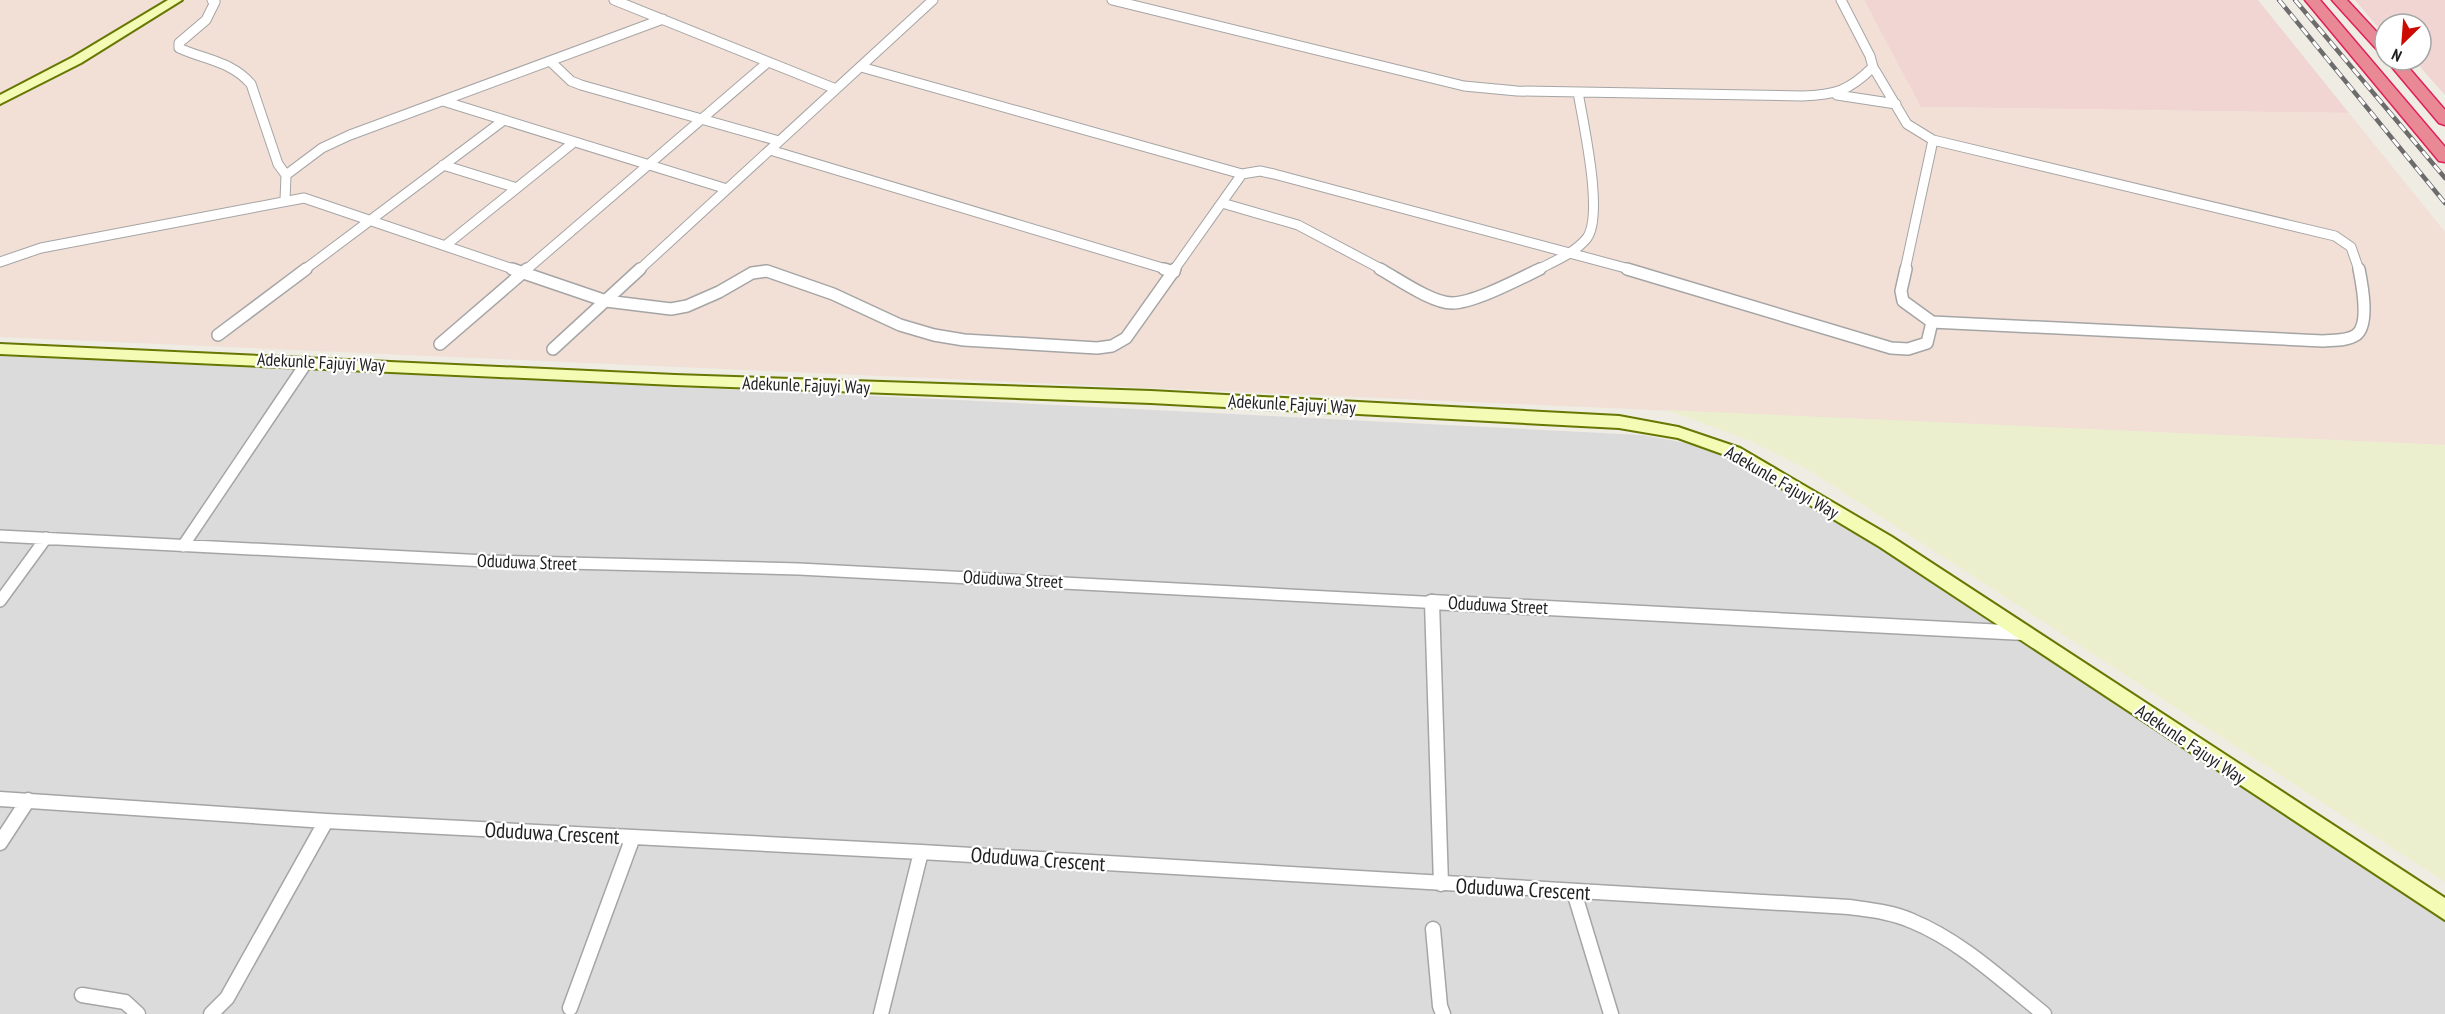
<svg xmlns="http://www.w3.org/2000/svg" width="2445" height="1014" viewBox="0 0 2445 1014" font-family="'PT Sans Narrow',sans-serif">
<rect width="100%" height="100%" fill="#efece3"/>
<path fill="#dcdbdb" d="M0,356L938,399L1642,435L1697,445L1788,487L2445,918V1014H0Z"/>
<path fill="#f1d5d2" d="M1864,0H2258L2349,113L1920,107Z
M2355,0H2445V95L2414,60H2421V24H2385V36Z"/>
<path fill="#f2dfd6" d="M0,0H1864L1921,107L2349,113L2445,232V445L0,337Z"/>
<path fill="#ebefce" d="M1666,410L2445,445V882L1812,472L1748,440Z"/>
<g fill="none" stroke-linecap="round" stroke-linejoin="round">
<defs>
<path id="street-far2" d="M212,0L215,2L206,20L179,43V48C205,60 231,61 251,84L278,164L286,175
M614,0L836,89
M1112,0L1464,86L1517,91L1802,96C1835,95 1849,91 1873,67L1870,56L1841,0
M550,61L571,81L581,85L779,141
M861,67L1242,174L1260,171L1274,174L1633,270
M1873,67L1907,124L1933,140
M1837,95L1896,104
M443,101L727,189
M1933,140L2335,236L2351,247L2359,270
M770,150L1169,270
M443,165L517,188
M285,200L286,175L322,148L350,135L663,19
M1222,203L1298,225L1383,270
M446,245L574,142
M0,262L41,248L304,198L516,270
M304,270L504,120
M526,270L768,62
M639,270L933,0
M1174,270L1242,174
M1537,270C1553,262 1575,253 1587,238C1604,214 1583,123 1578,92
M1905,270L1933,140"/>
<path id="street-far1" d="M512,269L606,301L671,309L687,306L719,292L752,273L767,271L833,294L900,325L934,335L964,340L1097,348L1112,346L1126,338L1175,269
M1164,269L1174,272
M1380,269C1398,279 1432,303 1452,303C1474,303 1519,279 1540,269
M1627,269L1891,348L1908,349L1927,343L1932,322
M1906,269L1901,291L1903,301L1932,322L2323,341C2334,340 2347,341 2356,335C2370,325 2362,284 2359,269
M218,335L306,269
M440,344L527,269
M553,349L640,269
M0,536L486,561L799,569L1460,604
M183,546L307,362
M0,601L46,538"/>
<path id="street" d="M1431,602L2024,633
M1432,602L1441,884
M0,799L326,821L921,852L1849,907C1870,910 1892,912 1912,921C1961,941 2003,981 2044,1014
M0,843L28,800
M1574,892L1611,1014
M1433,929L1440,1006L1443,1014
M82,995L125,1002L138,1014
M570,1008L633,837
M211,1014L227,998L326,821
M881,1014L921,852"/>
<path id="secondary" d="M168,0H182L81,63L0,104V95L73,57Z
M0,344L675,375L1151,391L1619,416L1678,427L1740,448L1892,537L2445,898V920L1880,547L1728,456L1678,438L1619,428L1151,403L675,385L0,354Z"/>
<path id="highway" d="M2305,0H2320L2445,147V162L2439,161Z
M2332,0H2347L2385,41V55L2380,53Z
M2386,60H2402L2445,110V125L2439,123Z"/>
</defs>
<use href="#street-far2" stroke="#a5a5a5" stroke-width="11"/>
<use href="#street-far1" stroke="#a5a5a5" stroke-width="14"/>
<use href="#street" stroke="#a5a5a5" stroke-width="17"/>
<use href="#secondary" stroke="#667802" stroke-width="4"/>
<use href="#highway" stroke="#df1f58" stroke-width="3"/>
<use href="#street-far2" stroke="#fff" stroke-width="9"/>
<use href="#street-far1" stroke="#fff" stroke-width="11"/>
<use href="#street" stroke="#fff" stroke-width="14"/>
<use href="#secondary" fill="#f4fbb5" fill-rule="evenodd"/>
<use href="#highway" fill="#e98996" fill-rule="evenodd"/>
<defs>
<path id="rail" d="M2279,0L2445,203
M2295,0L2445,178"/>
</defs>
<use href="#rail" stroke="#6c6c6c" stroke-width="4.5"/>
<use href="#rail" stroke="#fff" stroke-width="3" stroke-dasharray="9" stroke-linecap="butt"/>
</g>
<g text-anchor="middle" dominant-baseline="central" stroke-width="4.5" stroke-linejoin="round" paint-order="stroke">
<g font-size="18" fill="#1e1e1e" stroke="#fff">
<text transform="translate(321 362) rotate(3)">Adekunle Fajuyi Way</text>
<text transform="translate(806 385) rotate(2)">Adekunle Fajuyi Way</text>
<text transform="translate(1292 404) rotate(3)">Adekunle Fajuyi Way</text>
<text transform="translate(1782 482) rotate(30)">Adekunle Fajuyi Way</text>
<text transform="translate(527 562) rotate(2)">Oduduwa Street</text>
<text transform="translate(1013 579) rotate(3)">Oduduwa Street</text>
<text transform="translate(1498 605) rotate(3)">Oduduwa Street</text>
<text transform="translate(2191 744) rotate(34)">Adekunle Fajuyi Way</text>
</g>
<g font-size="21" fill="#1e1e1e" stroke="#fff">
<text transform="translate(552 833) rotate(3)">Oduduwa Crescent</text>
<text transform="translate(1038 859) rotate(4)">Oduduwa Crescent</text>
<text transform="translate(1523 889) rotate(3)">Oduduwa Crescent</text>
</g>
</g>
<g transform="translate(2403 42) rotate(205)"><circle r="28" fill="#ffffff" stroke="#a5a5a5" stroke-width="1.5"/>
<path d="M0-4.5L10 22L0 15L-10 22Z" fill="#cc0a00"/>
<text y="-9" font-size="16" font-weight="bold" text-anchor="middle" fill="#1e1e1e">N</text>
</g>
</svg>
